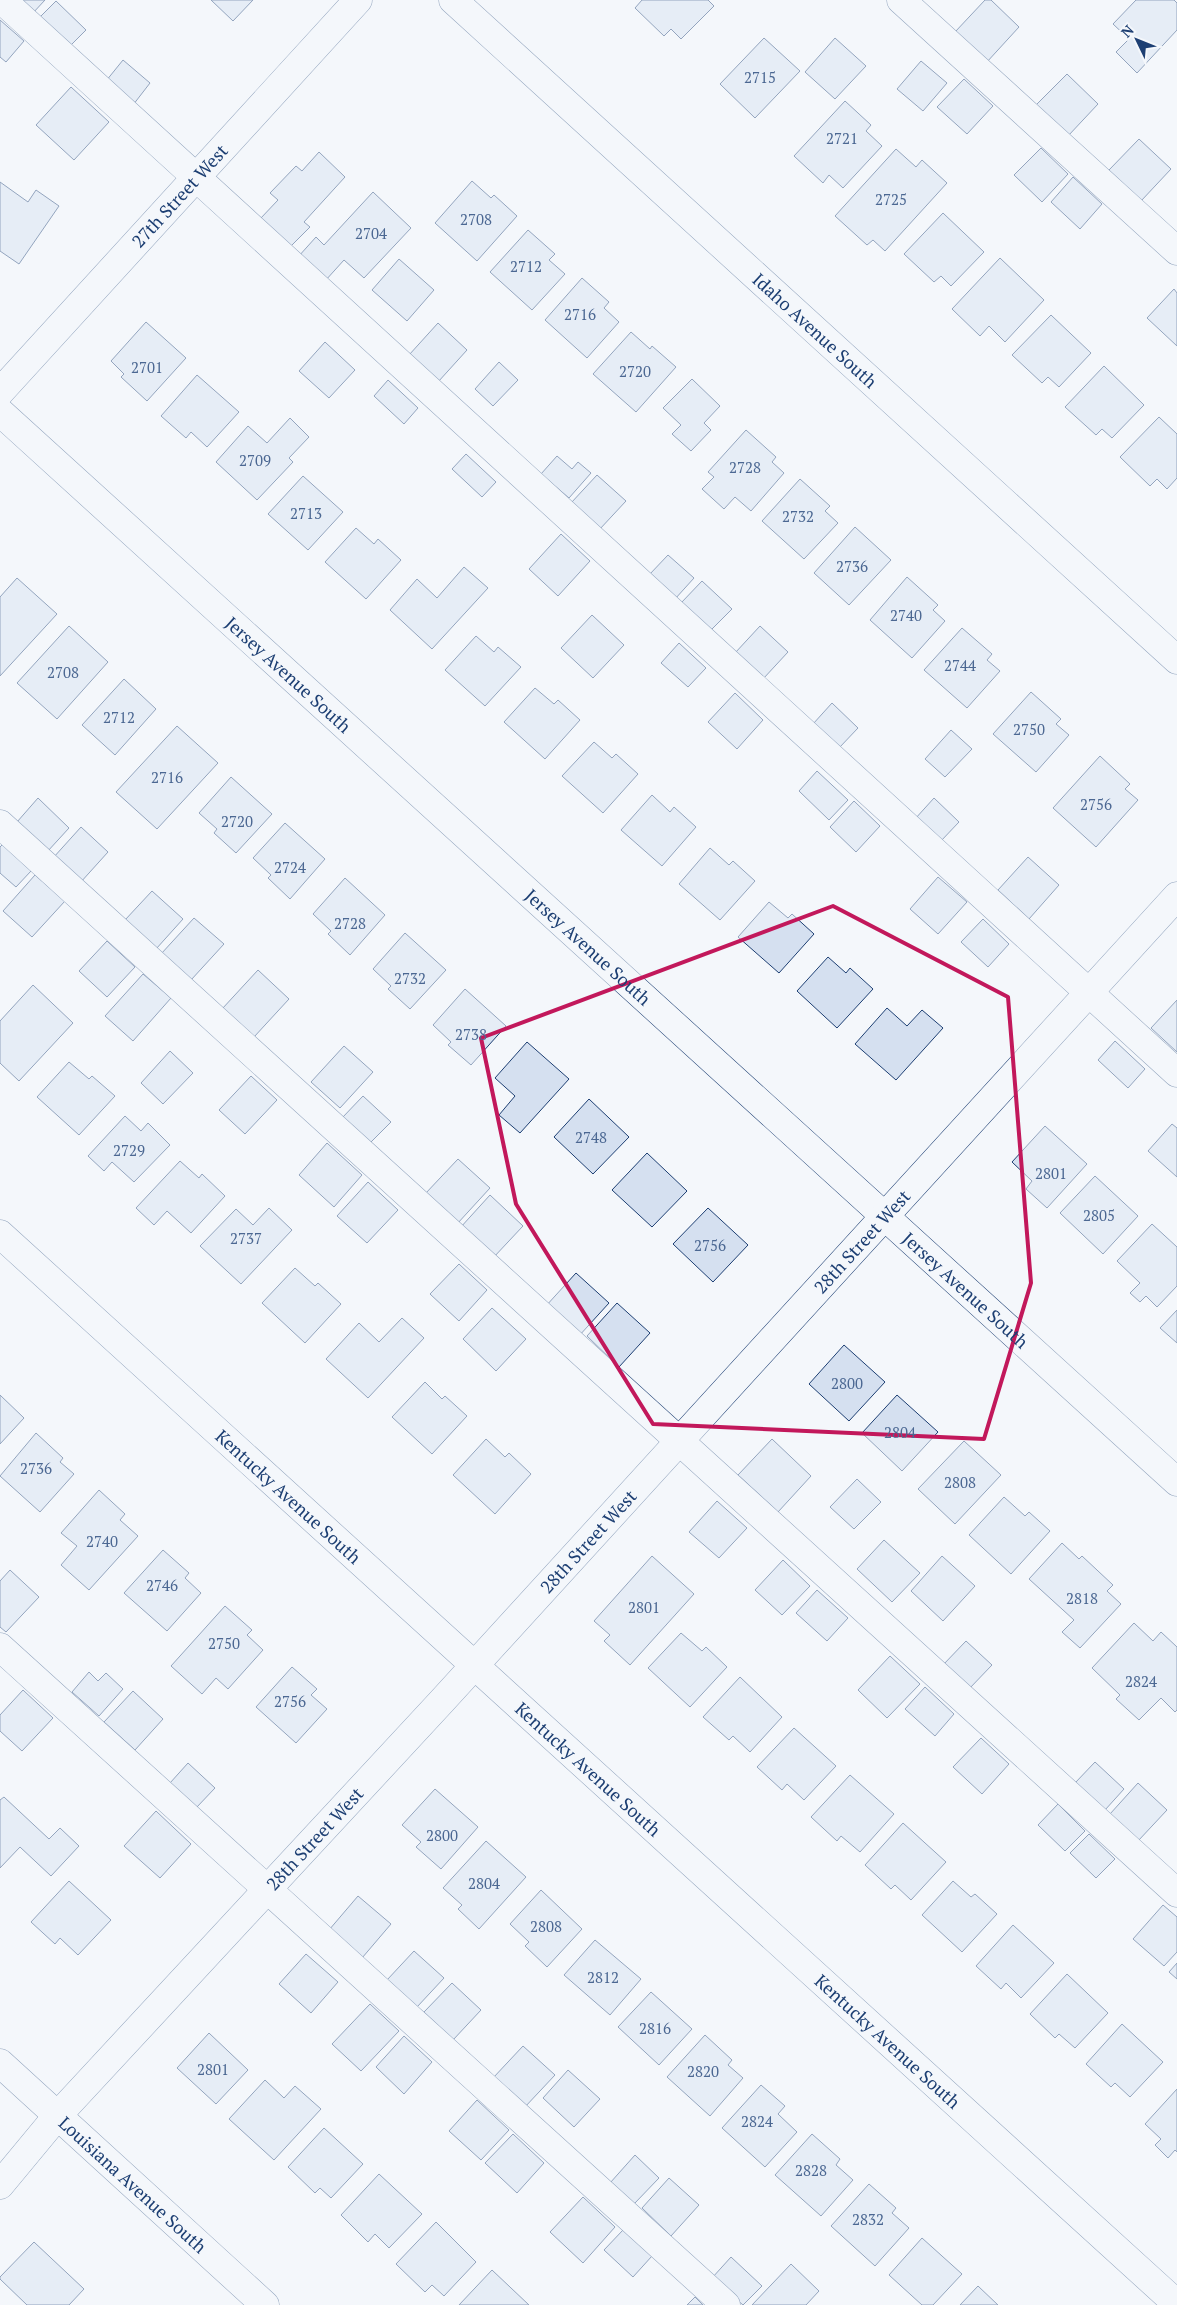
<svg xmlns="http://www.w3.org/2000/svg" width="1177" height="2305" viewBox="0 0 1177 2305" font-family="'PT Serif',serif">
<rect width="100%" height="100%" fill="#f4f7fb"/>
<path fill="#d5e0f0" stroke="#1d3f73" d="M17,0H45L32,14Z
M211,0H253L233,21Z
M642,0H708L714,6L681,39L671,29L664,36L635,8Z
M985,0H991L1019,27L986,63L955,32Z
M1136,0H1174L1177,3V30L1137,73L1116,52L1129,39L1113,24Z
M56,1L86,30L69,47L39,18Z
M0,20L24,41L6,62L0,57Z
M764,38L800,71L755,118L720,84Z
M835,38L866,66L835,99L805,72Z
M123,60L150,83L133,105L106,81Z
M921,61L947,83L923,111L897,89Z
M1067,74L1098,104L1068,136L1036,105Z
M964,79L993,106L967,134L937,107Z
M71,87L109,122L74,160L36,125Z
M845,101L871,125L866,131L882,146L843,188L829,175L823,183L794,156Z
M1139,139L1171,169L1141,201L1109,170Z
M1041,148L1068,174L1042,202L1014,175Z
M896,149L916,167L922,160L947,183L885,251L873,240L867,245L835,216Z
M319,152L345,177L304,222L310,227L290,247L260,219L278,200L270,193L296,166L302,171Z
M1073,177L1102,204L1080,229L1051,202Z
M472,181L491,198L494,195L517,216L477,261L435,223Z
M0,182L28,202L36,190L59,206L19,264L0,251Z
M373,192L411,228L364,278L344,260L325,281L298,257L316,237L324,245Z
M943,213L984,252L951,286L941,276L934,282L904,254Z
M528,230L555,254L549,260L565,274L532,310L490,272Z
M1000,258L1044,300L1005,342L989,326L980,336L952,309Z
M399,259L434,290L407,321L372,290Z
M582,278L609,302L604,308L619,322L587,358L545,320Z
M1174,289L1177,293V346L1147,318Z
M1051,315L1091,353L1059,387L1048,377L1042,383L1012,355Z
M146,322L186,358L147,401L121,377L124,374L111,361Z
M438,323L467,350L438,382L409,355Z
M631,332L650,349L652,346L676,367L636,412L593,374Z
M325,342L355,370L329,398L299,371Z
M499,362L518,380L493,406L475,389Z
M1104,366L1144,405L1112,438L1102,429L1096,435L1065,407Z
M197,375L239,412L207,447L191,432L186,438L161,416Z
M692,379L720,406L704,423L711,430L691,451L672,434L681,425L663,408Z
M388,380L418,408L404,424L374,396Z
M1159,417L1177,434V478L1167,489L1157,479L1150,486L1120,457Z
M290,418L309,437L289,458L293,462L257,500L216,462L248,426L267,443Z
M746,430L776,457L772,462L784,473L751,511L735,497L724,509L702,489L714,477L708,472Z
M466,454L496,482L482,497L452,469Z
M557,456L572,469L578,462L591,473L569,498L541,474Z
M597,475L626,501L599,530L571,503Z
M303,476L343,512L308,550L268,514Z
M800,479L830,506L825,511L838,523L804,559L762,521Z
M855,527L891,560L849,605L814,573Z
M356,528L374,544L378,539L401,560L366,599L325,562Z
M561,534L590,561L558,596L529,569Z
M668,555L694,578L675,599L649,575Z
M464,567L488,588L432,649L390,610L417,579L437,598Z
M907,577L938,605L933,610L945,621L912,658L870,620Z
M17,578L57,614L0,676V597Z
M702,581L732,609L710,631L681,603Z
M592,615L624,645L593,678L561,648Z
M69,626L108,662L57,719L17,683Z
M760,626L788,652L763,679L735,653Z
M962,628L992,654L987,660L1000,671L967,708L924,670Z
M476,636L494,652L498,647L521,667L485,706L445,670Z
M679,643L706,668L688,687L661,663Z
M124,679L156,709L115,755L82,725Z
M535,688L554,704L558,700L580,720L545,759L504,722Z
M1031,692L1061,719L1056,724L1069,735L1036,772L993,734Z
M735,693L763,720L737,749L708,722Z
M832,703L858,728L839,748L813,724Z
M177,726L218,763L157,829L116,792Z
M951,730L972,749L945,777L925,759Z
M594,742L612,758L616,754L638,774L603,813L562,776Z
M1100,756L1130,784L1125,789L1138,800L1096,847L1053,808Z
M817,771L848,800L829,820L799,791Z
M231,777L272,814L236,853L214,833L217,829L199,813Z
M652,795L670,812L674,807L696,827L662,866L621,830Z
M38,798L69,828L47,852L17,822Z
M934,798L959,822L940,842L915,819Z
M854,801L880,826L856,852L830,827Z
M285,823L325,859L290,899L268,878L271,875L253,858Z
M81,827L108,852L80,883L53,858Z
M3,844L31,871L16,887L0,873V847Z
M710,848L729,865L733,861L755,881L720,920L679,884Z
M1028,857L1059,885L1029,919L998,890Z
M35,875L65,901L32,937L3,911Z
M938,877L967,902L938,934L910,909Z
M345,878L385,915L350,955L328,934L331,931L313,914Z
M152,891L183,919L156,949L125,920Z
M769,902L788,918L792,914L814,934L779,973L738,937Z
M194,918L224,944L191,980L161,954Z
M983,919L1009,944L988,967L961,942Z
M405,933L446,970L410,1009L388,989L391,986L373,969Z
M107,941L135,967L107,997L79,971Z
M828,957L846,973L850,968L873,989L837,1028L797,991Z
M258,970L289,999L254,1037L222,1009Z
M143,974L171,998L133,1041L105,1016Z
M33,985L73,1023L19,1081L0,1063V1021Z
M465,989L506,1026L471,1065L448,1045L451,1042L433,1025Z
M1177,1000V1052L1151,1028Z
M887,1008L907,1026L922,1010L943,1028L896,1080L855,1044Z
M1115,1041L1145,1069L1128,1088L1098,1060Z
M527,1042L569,1079L520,1133L499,1115L515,1096L495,1078Z
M344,1046L373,1072L340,1108L311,1082Z
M170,1051L193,1073L163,1104L141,1083Z
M69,1062L89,1079L92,1076L115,1096L79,1135L37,1097Z
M251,1076L277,1100L245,1134L219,1110Z
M363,1096L391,1122L369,1144L342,1118Z
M589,1099L629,1137L593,1174L554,1137Z
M125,1116L141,1131L148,1123L170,1145L134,1182L112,1162L104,1171L88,1156Z
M1172,1124L1177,1128V1177L1148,1151Z
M1045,1126L1087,1164L1047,1208L1026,1189L1032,1181L1012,1162Z
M327,1143L362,1175L334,1207L299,1175Z
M647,1153L687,1191L652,1227L612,1190Z
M458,1159L490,1188L457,1224L425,1194Z
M180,1161L199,1178L202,1174L225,1196L191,1233L167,1211L154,1225L136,1208Z
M1095,1176L1138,1216L1103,1254L1060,1213Z
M368,1182L398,1210L367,1243L337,1216Z
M490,1195L523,1226L493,1258L460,1228Z
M269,1208L292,1230L241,1284L200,1246L236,1209L253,1225Z
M708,1208L748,1245L713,1282L673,1244Z
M1152,1224L1177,1247V1286L1157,1307L1146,1296L1140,1302L1130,1293L1140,1283L1117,1261Z
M459,1264L487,1290L459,1321L430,1294Z
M295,1268L315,1286L318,1283L341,1304L305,1343L262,1303Z
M576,1273L609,1303L578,1337L545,1307Z
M617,1303L650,1333L619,1367L587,1336Z
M492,1308L526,1339L496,1371L463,1339Z
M1177,1310V1343L1160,1328Z
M402,1318L424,1338L368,1398L326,1359L359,1323L379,1342Z
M844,1345L885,1382L849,1421L809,1384Z
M425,1382L442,1399L445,1396L467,1416L432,1454L392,1417Z
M0,1395L24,1418L0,1444Z
M897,1395L938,1432L902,1471L862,1433Z
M36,1433L63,1458L60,1462L74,1474L40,1512L0,1476Z
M486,1439L505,1457L509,1453L531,1474L495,1514L453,1475Z
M772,1439L811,1476L778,1512L738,1475Z
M964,1441L1001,1475L955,1524L918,1489Z
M857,1479L881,1502L854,1529L830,1507Z
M99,1490L125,1514L120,1520L138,1536L89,1590L61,1565L77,1546L61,1533Z
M1004,1497L1025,1516L1029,1512L1050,1531L1011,1574L969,1535Z
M717,1501L747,1528L719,1558L689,1532Z
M884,1540L920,1573L892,1602L857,1569Z
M1062,1543L1079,1559L1082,1556L1113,1585L1107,1591L1121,1604L1080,1648L1062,1632L1074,1620L1029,1579Z
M163,1550L189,1573L185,1578L201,1593L167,1631L124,1593Z
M652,1556L694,1594L630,1665L604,1641L610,1635L594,1621Z
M942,1556L975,1586L943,1621L911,1591Z
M783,1560L810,1586L782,1615L755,1590Z
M10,1570L39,1597L6,1632L0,1627V1581Z
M817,1590L848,1618L827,1641L796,1613Z
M225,1606L252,1630L247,1635L263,1650L228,1689L216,1678L202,1694L171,1666Z
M1134,1623L1153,1641L1161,1632L1177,1647V1710L1175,1712L1161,1698L1139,1720L1116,1699L1120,1695L1092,1668Z
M681,1633L702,1651L706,1647L727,1667L690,1707L648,1668Z
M966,1641L992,1665L968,1690L942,1666Z
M890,1656L920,1684L887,1718L858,1690Z
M292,1667L317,1689L311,1695L327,1709L296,1743L256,1707Z
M89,1672L98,1681L106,1673L123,1689L99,1716L72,1692Z
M740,1677L782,1717L750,1752L733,1736L729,1740L703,1717Z
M925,1687L954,1714L935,1736L905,1709Z
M23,1690L53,1718L22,1751L0,1731V1715Z
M133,1691L163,1719L135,1750L104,1722Z
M794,1728L836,1766L804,1800L787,1784L782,1790L757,1767Z
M981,1738L1009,1764L982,1794L953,1767Z
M1095,1762L1124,1789L1105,1810L1075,1783Z
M188,1763L215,1788L196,1808L170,1783Z
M850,1775L894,1814L860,1852L841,1836L837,1841L811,1817Z
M1138,1783L1167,1810L1138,1841L1110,1814Z
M435,1789L478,1827L441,1869L416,1847L421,1842L402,1825Z
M4,1797L49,1839L60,1828L79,1846L51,1876L20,1847L0,1868V1800Z
M1058,1804L1085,1831L1065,1851L1038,1825Z
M156,1811L191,1844L160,1878L124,1846Z
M903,1823L946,1862L911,1900L895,1885L891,1889L865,1865Z
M1089,1834L1115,1859L1096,1878L1070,1853Z
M486,1841L526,1877L479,1929L458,1909L462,1905L443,1888Z
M69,1881L111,1920L78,1955L60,1938L55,1944L31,1922Z
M953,1881L971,1897L975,1894L997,1914L962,1952L922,1915Z
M541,1890L582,1929L547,1967L525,1946L529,1942L510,1924Z
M358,1896L391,1924L362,1958L329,1930Z
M1163,1905L1177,1917V1952L1164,1966L1133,1939Z
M1013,1925L1054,1963L1021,1998L1006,1983L1001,1989L976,1966Z
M595,1940L641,1979L610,2015L564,1975Z
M414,1951L444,1978L417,2007L387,1980Z
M306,1954L338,1982L311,2013L279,1984Z
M1177,1963V1979L1169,1972Z
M1067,1974L1108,2013L1075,2048L1059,2034L1055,2038L1030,2014Z
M452,1983L481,2010L453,2040L424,2012Z
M651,1992L692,2029L659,2065L618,2027Z
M370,2004L399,2031L361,2071L332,2044Z
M1122,2024L1163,2062L1130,2097L1115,2083L1111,2087L1086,2064Z
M209,2033L248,2070L216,2104L177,2068Z
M705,2035L732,2060L728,2065L743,2078L710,2116L667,2077Z
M404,2036L432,2062L404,2094L376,2067Z
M523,2046L555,2075L524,2108L493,2078Z
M568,2070L600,2099L574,2127L543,2098Z
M265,2080L284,2098L295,2086L321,2109L274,2160L229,2119Z
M761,2085L785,2106L778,2114L797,2132L765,2167L722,2128Z
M1177,2089V2152L1175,2150L1168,2158L1155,2145L1161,2139L1145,2124Z
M477,2100L509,2130L481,2160L449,2131Z
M324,2128L363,2164L331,2198L320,2188L315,2193L288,2167Z
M513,2134L544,2163L517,2193L485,2163Z
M812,2134L840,2159L836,2165L853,2180L821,2216L775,2175Z
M635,2155L659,2178L634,2204L610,2183Z
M379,2174L422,2214L389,2248L375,2234L368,2242L341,2215Z
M669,2178L699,2205L671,2236L642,2208Z
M869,2184L896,2208L892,2213L909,2228L875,2266L831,2226Z
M583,2197L615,2227L583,2263L550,2232Z
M436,2222L476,2262L444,2296L432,2285L425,2292L396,2264Z
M623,2230L652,2256L633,2277L604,2250Z
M922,2238L962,2274L933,2305H922L889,2275Z
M34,2242L84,2289L69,2305H27L0,2279V2277Z
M731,2257L762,2286L743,2305L712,2278Z
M791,2264L819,2291L806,2305H752Z
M492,2270L529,2305H459Z
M978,2286L998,2305H960Z
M695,2297L703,2305H687Z"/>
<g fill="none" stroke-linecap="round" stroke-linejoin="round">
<defs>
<g id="minor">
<path d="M2,0L1177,1073"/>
<path id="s1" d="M453,0L1177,660"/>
<path d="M901,0L1177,251"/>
<path id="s2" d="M0,392L358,0"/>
<path id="s3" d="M0,412L1177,1482"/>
<path d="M0,824L1177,1893"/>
<path id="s4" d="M0,1234L1177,2304"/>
<path d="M0,1647L726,2305"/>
<path id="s5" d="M0,2185L58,2115L442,1701L1177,896"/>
</g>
<g id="major">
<path id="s6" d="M0,2063L265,2305"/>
</g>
</defs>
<use href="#minor" stroke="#1d3f73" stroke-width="29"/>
<use href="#major" stroke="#1d3f73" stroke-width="29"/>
<use href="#minor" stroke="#f4f7fb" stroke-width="28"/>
<use href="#major" stroke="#f4f7fb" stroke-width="28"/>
</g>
<path d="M0 0H1177V2305H0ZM833,906L1008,997L1031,1283L984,1439L653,1424L516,1204L481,1038Z" fill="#f4f7fb" fill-opacity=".55" fill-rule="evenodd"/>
<path fill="none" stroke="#c2185b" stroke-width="4" stroke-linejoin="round" d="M833,906L1008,997L1031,1283L984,1439L653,1424L516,1204L481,1038Z"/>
<g text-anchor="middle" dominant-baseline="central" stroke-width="4" stroke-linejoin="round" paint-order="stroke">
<g font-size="15" fill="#4b6792">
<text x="760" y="77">2715</text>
<text x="842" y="138">2721</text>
<text x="891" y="199">2725</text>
<text x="476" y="219">2708</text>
<text x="371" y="233">2704</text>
<text x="526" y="266">2712</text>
<text x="580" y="314">2716</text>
<text x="147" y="367">2701</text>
<text x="635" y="371">2720</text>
<text x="255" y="460">2709</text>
<text x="745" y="467">2728</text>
<text x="306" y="513">2713</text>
<text x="798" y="516">2732</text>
<text x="852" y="566">2736</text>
<text x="906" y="615">2740</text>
<text x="960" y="665">2744</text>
<text x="63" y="672">2708</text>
<text x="119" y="717">2712</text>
<text x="1029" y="729">2750</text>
<text x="167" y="777">2716</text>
<text x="1096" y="804">2756</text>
<text x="237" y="821">2720</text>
<text x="290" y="867">2724</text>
<text x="350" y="923">2728</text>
<text x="410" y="978">2732</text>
<text x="471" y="1034">2738</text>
<text x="591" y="1137">2748</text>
<text x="129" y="1150">2729</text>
<text x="1051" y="1173">2801</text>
<text x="1099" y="1215">2805</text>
<text x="246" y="1238">2737</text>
<text x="710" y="1245">2756</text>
<text x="847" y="1383">2800</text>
<text x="900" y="1432">2804</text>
<text x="36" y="1468">2736</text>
<text x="960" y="1482">2808</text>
<text x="102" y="1541">2740</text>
<text x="162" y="1585">2746</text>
<text x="1082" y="1598">2818</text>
<text x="644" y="1607">2801</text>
<text x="224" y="1643">2750</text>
<text x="1141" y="1681">2824</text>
<text x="290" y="1701">2756</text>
<text x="442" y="1835">2800</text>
<text x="484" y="1883">2804</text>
<text x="546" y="1926">2808</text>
<text x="603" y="1977">2812</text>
<text x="655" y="2028">2816</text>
<text x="213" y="2069">2801</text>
<text x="703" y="2071">2820</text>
<text x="757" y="2121">2824</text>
<text x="811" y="2170">2828</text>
<text x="868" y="2219">2832</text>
</g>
<g font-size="18" fill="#1d3f73" stroke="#f4f7fb">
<text stroke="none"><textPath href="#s2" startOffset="266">27th Street West</textPath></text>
<text stroke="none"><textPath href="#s1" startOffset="490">Idaho Avenue South</textPath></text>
<text stroke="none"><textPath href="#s3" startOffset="390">Jersey Avenue South</textPath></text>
<text stroke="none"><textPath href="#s3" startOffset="795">Jersey Avenue South</textPath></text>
<text stroke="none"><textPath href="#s5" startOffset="1278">28th Street West</textPath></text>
<text stroke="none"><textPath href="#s3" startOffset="1305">Jersey Avenue South</textPath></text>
<text stroke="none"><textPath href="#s4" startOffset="390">Kentucky Avenue South</textPath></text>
<text stroke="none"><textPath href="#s5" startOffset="872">28th Street West</textPath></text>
<text stroke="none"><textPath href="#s4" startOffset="795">Kentucky Avenue South</textPath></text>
<text stroke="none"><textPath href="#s5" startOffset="468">28th Street West</textPath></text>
<text stroke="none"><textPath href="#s4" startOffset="1200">Kentucky Avenue South</textPath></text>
<text stroke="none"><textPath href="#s6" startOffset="180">Louisiana Avenue South</textPath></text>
</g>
</g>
<g transform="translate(1137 40) rotate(313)" stroke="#f4f7fb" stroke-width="4" paint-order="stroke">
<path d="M0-4L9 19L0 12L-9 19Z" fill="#1d3f73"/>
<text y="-8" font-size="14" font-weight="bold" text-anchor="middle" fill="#1d3f73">N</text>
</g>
</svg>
